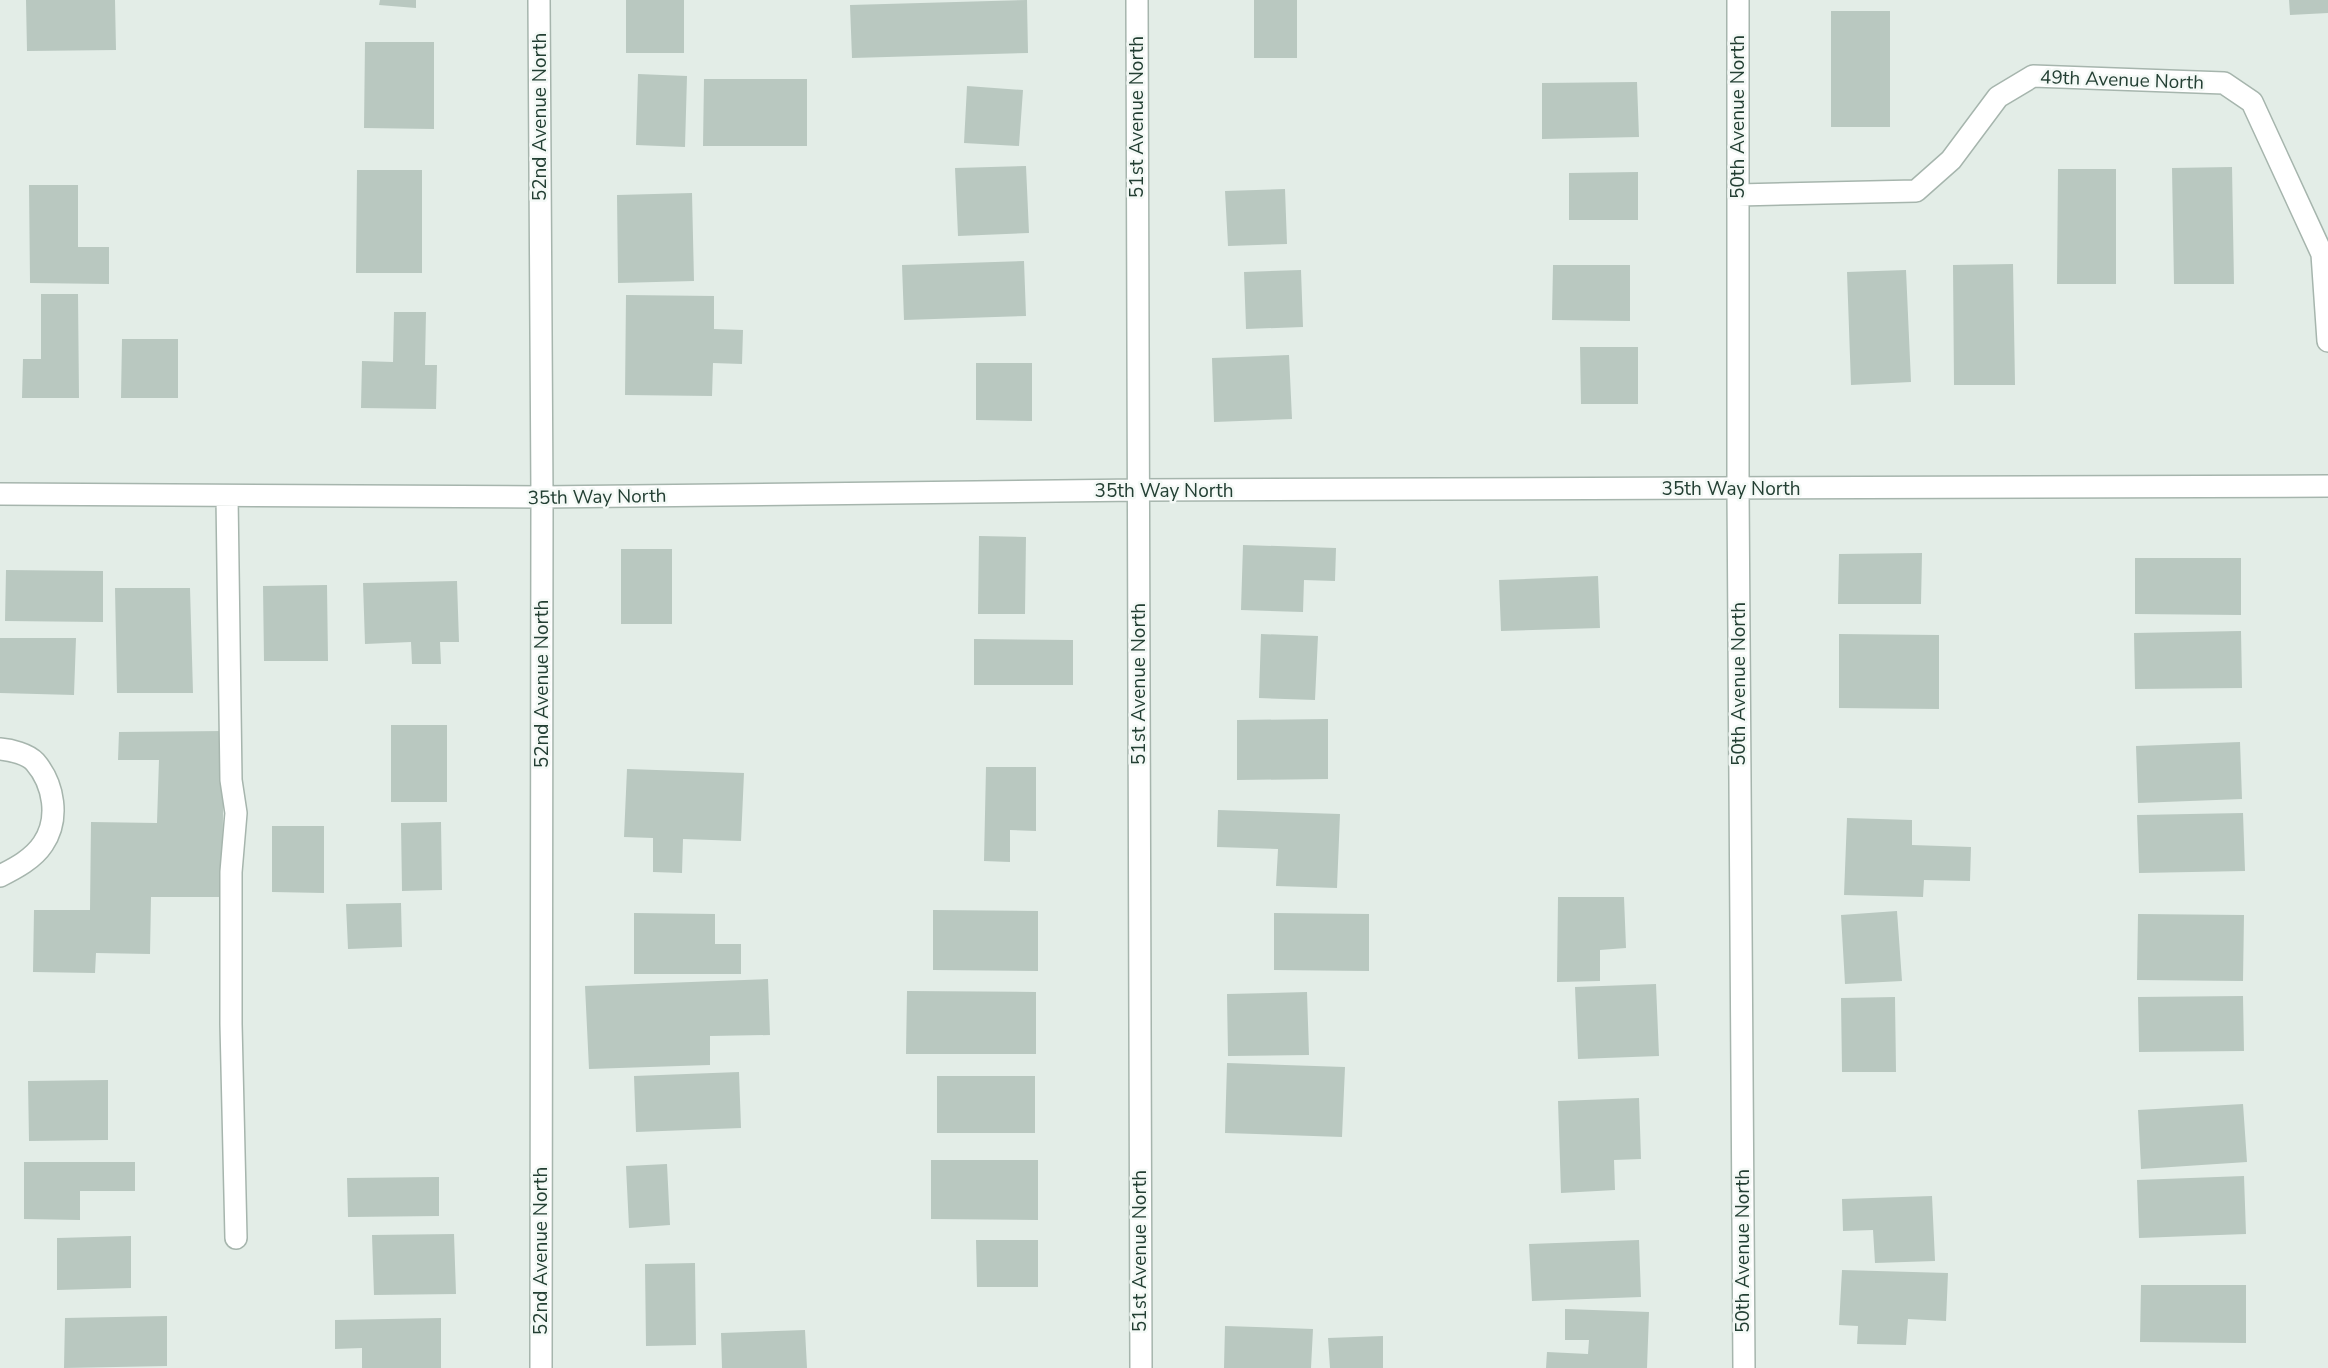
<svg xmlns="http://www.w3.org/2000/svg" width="2328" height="1368" viewBox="0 0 2328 1368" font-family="'Nunito Sans',sans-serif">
<rect width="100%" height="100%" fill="#e3ede7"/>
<path fill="#b9c8c0" d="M26,0H115L116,50L27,51Z
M380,0H416V8L379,5Z
M626,0H684V53H626Z
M1027,0L1028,53L852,58L850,5Z
M1254,0H1297V58H1254Z
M2289,0H2328V13L2290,15Z
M1831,11H1890V127H1831Z
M365,42H434V129L364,128Z
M638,74L687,76L685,147L636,145Z
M704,79H807V146H703Z
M1637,82L1639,137L1542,139V83Z
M967,86L1023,90L1019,146L964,143Z
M1026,166L1029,233L958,236L955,168Z
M2232,167L2234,284H2174L2172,168Z
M2058,169H2116V284H2057Z
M357,170H422V273H356Z
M1638,172V220H1569V173Z
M29,185H78V247H109V284L30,283Z
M1285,189L1287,244L1228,246L1225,191Z
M692,193L694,281L618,283L617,195Z
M1024,261L1026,316L904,320L902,265Z
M2013,264L2015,385H1954L1953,265Z
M1553,265H1630V321L1552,320Z
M1301,270L1303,327L1246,329L1244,272Z
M1906,270L1911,382L1851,385L1847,272Z
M41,294H78L79,398H22L23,359H41Z
M626,295L714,296V329L743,330L742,364L713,363L712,396L625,395Z
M394,312H426L425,365H437L436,409L361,408L362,361L393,362Z
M122,339H178V398H121Z
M1580,347H1638V404H1581Z
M1289,355L1292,419L1214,422L1212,358Z
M976,363H1032V421L976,420Z
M979,536L1026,537L1025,614H978Z
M1243,545L1336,548L1335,581L1304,580L1303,612L1241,610Z
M621,549H672V624H621Z
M1922,553L1921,604H1838L1839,554Z
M2135,558H2241V615L2135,614Z
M6,570L103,571V622L5,621Z
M1598,576L1600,628L1501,631L1499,580Z
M457,581L459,642H440L441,664H412L411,642L365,644L363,583Z
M327,585L328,661H264L263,586Z
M115,588H190L193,693H117Z
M2241,631L2242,688L2135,689L2134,633Z
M1261,634L1318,636L1315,700L1259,698Z
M1839,634L1939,635V709L1839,708Z
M0,638H76L74,695L0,693Z
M974,639L1073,640V685H974Z
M1328,719V779L1237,780V720Z
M391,725H447V802H391Z
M224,731L222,897H151L150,954L96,953L95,973L33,972L34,910H90L91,822L157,823L159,760H118L119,732Z
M2240,742L2242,799L2138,803L2136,746Z
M986,767H1036V831L1010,830V862L984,861Z
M627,769L744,773L741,841L683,839L682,873L653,872V838L624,837Z
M1218,810L1340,814L1337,888L1276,886L1278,849L1217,847Z
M2243,813L2245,871L2139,873L2137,815Z
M1847,818L1912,820V845L1971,847L1970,881L1924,880L1923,897L1844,895Z
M441,822L442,890L402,891L401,823Z
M272,826H324V893L272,892Z
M1558,897H1624L1626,948L1600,950V981L1557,982Z
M401,903L402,947L348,949L346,904Z
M933,910L1038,911V971L933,970Z
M1897,911L1902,981L1845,984L1841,915Z
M634,913L715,914V944H741V974H634Z
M1274,913L1369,914V971L1274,970Z
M2138,914L2244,915L2243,981L2137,980Z
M768,979L770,1035L710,1036V1065L589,1069L585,986Z
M1656,984L1659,1056L1578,1059L1575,987Z
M907,991L1036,992V1054H906Z
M1307,992L1309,1055L1228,1056L1227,994Z
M2243,996L2244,1051L2139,1052L2138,997Z
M1895,997L1896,1072H1842L1841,998Z
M1227,1063L1345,1067L1342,1137L1225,1133Z
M739,1072L741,1128L636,1132L634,1076Z
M937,1076H1035V1133H937Z
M108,1080V1140L29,1141L28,1081Z
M1639,1098L1641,1159L1614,1160L1615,1190L1561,1193L1558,1101Z
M2243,1104L2247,1162L2141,1169L2138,1110Z
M931,1160H1038V1220L931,1219Z
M24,1162H135V1191H80V1220L24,1219Z
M667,1164L670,1225L629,1228L626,1166Z
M2244,1176L2246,1234L2139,1238L2137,1180Z
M439,1177V1216L348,1217L347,1178Z
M1932,1196L1935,1261L1875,1263L1873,1230L1843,1231L1842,1199Z
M454,1234L456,1294L374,1295L372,1235Z
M131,1236V1288L57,1290V1238Z
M976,1240H1038V1287H977Z
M1639,1240L1641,1297L1532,1301L1529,1244Z
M695,1263L696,1345L646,1346L645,1264Z
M1842,1270L1948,1273L1946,1321L1908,1319L1906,1345L1857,1344L1858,1326L1839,1325Z
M2141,1285H2246V1343L2140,1342Z
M1565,1309L1649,1312L1647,1368H1546L1547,1352L1588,1354L1589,1340H1565Z
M167,1316V1366L64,1368L65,1318Z
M441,1318V1368H362V1348L335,1349V1320Z
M1225,1326L1313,1329L1311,1368H1224Z
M805,1330L807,1368H722L721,1333Z
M1383,1336V1368H1330L1328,1338Z"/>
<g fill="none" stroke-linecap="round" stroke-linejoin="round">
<defs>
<path id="minor" d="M539,0L542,497L541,1368
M1137,0L1141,1368
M1738,0V489L1744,1368
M1738,195L1916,191L1951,160L1998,97L2033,76L2224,83L2252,102L2322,254L2328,341
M0,494L542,497L1139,490L2328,486
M227,496L231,780L236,813L231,872V1024L236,1238
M0,749C11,750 28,754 35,762C54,784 60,819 43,844C33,859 16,868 0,876"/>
</defs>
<use href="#minor" stroke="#a6b5ad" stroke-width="24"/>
<use href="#minor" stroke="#fff" stroke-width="21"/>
</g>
<g text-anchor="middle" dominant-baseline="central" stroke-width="5" stroke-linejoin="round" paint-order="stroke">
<g font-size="19" fill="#233f33" stroke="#f4f9f6">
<text transform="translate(2122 80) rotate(2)">49th Avenue North</text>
<text transform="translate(540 117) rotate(-90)">52nd Avenue North</text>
<text transform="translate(1137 117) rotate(-90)">51st Avenue North</text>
<text transform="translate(1738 117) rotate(-90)">50th Avenue North</text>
<text x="1731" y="489">35th Way North</text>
<text x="1164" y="491">35th Way North</text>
<text transform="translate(597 497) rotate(-1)">35th Way North</text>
<text transform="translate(542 684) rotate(-90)">52nd Avenue North</text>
<text transform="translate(1139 684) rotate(-90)">51st Avenue North</text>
<text transform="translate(1739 684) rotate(-90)">50th Avenue North</text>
<text transform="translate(541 1251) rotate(-90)">52nd Avenue North</text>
<text transform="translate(1140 1251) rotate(-90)">51st Avenue North</text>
<text transform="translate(1743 1251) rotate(-90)">50th Avenue North</text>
</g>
</g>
</svg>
